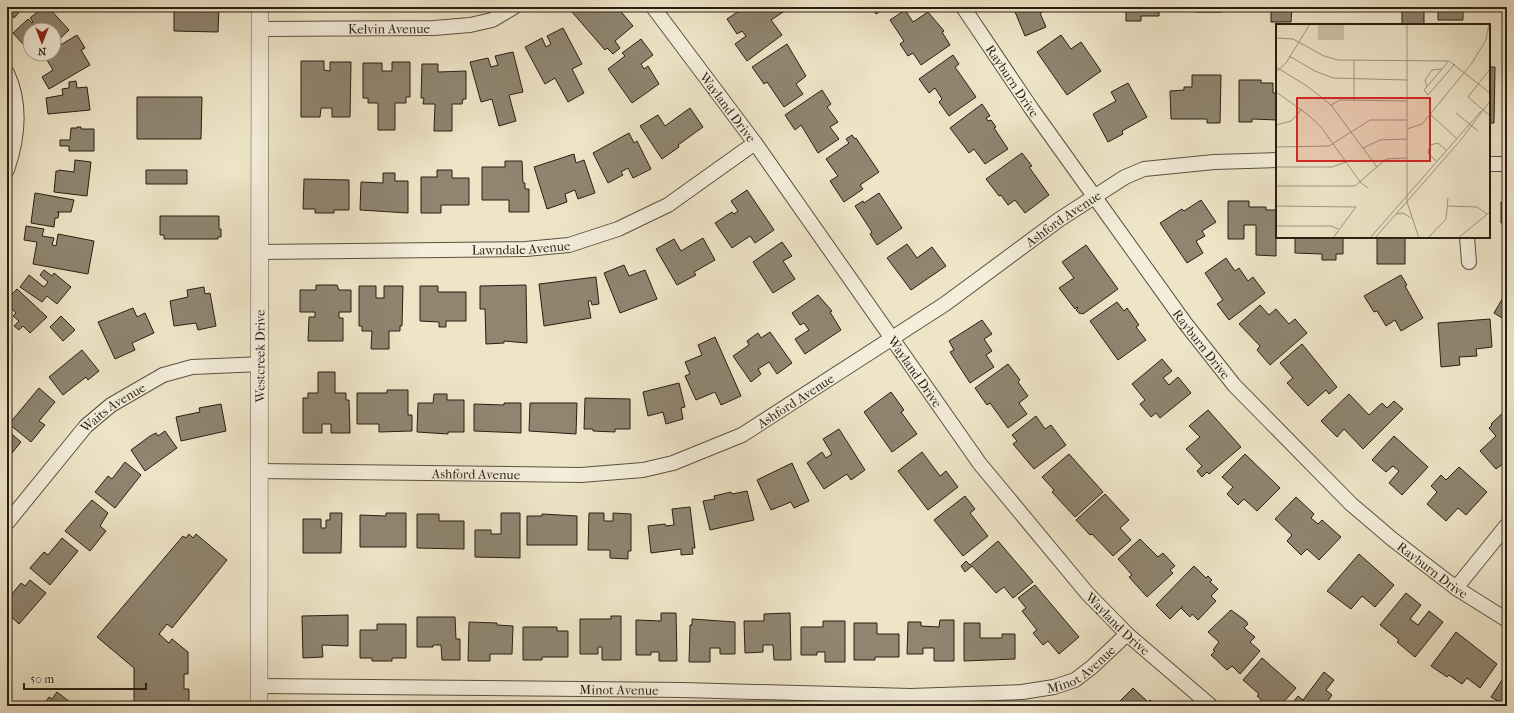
<svg xmlns="http://www.w3.org/2000/svg" width="1514" height="713" viewBox="0 0 1514 713" font-family="'IM FELL French Canon',serif">
<rect width="100%" height="100%" fill="#eee5c8"/>
<filter id="stains"><feTurbulence type="fractalNoise" baseFrequency=".005" numOctaves="4"/><feColorMatrix values="0 0 0 0 .2 0 0 0 0 .09 0 0 0 0 .02 0 0 0 .5 -.17"/></filter>
<radialGradient id="worn" r=".72"><stop offset=".6" stop-color="#630" stop-opacity="0"/><stop offset="1" stop-color="#630" stop-opacity=".3"/></radialGradient>
<path fill="#8f8571" stroke="#291e13" d="M16,7H28L23,12L21,10L14,18L10,14Z
M44,7H48L69,30L54,44V30H30V37L23,44L13,33L28,19L32,23L33,22L30,18Z
M174,7H219L218,32L174,31Z
M578,7H617L633,26L615,41L620,48L613,54L607,48L605,50L572,12Z
M745,7H762L763,9L765,7H784L786,10L771,20L782,35L747,61L735,44L746,36L742,31L737,34L727,19Z
M871,7H887L876,14Z
M1013,7H1054L1040,13L1046,27L1025,36Z
M1126,7H1159V16H1141V21H1126Z
M1196,7H1221V12H1196Z
M1271,7H1292L1291,22H1271Z
M1322,7H1355V11L1322,9Z
M1424,7V25H1402V8H1390Z
M1438,7H1479V10H1463V20H1438Z
M905,10L913,22L928,12L944,31L942,32L950,45L921,65L913,53L908,56L900,44L904,41L890,20Z
M563,28L582,64L572,69L584,93L568,102L555,78L545,84L525,47L542,38L546,47L551,44L547,36Z
M77,35L85,48L81,50L90,65L49,89L42,77L53,70L44,55L54,54V49Z
M1061,35L1071,49L1081,42L1101,71L1067,95L1037,52Z
M641,39L653,55L641,64L644,69L648,66L659,84L632,103L608,69L625,56L622,53Z
M787,44L806,76L796,84L803,94L784,107L767,82L764,84L752,67Z
M513,52L523,92L509,95L516,121L499,126L492,99L481,102L470,62L488,58L491,67L498,65L495,56Z
M953,55L959,64L955,67L976,97L949,116L939,102L942,99L935,88L929,93L919,79Z
M301,61H324V70L330,71V62H351L350,117H332V108H321L320,117H301Z
M392,62H410V97H406V103H395V130H378V103H368V98H363V63H382V71H392Z
M422,64H438V72L466,71V99H463L462,104H452V131H434L435,104H423L424,98H421Z
M1489,67H1495L1494,123H1489Z
M1192,75H1221L1220,123H1207V119H1171L1170,91L1184,90V87H1192Z
M1239,80H1261V83H1273V93H1277V120L1252,119V122H1239Z
M76,81L77,88L87,87L90,110L48,114L46,98L63,95L62,89L69,88V82Z
M1128,83L1147,117L1122,131L1123,134L1108,142L1093,114L1116,101L1111,92Z
M1504,83H1507V124H1504Z
M822,90L831,104L827,107L838,122L830,127L839,139L818,153L801,125L795,130L785,115Z
M137,97H202L201,139H137Z
M982,104L990,116L986,118L988,121L991,120L996,127L994,128L1008,149L985,164L974,149L969,153L950,128Z
M690,108L703,127L678,145L679,147L662,159L640,126L658,115L665,126Z
M77,127H81V129H94V151H69V146H60V140H70L71,128H77Z
M629,133L634,143L637,141L651,169L633,178L628,168L621,172L623,175L608,183L593,153Z
M852,135L855,139L856,138L879,172L860,185L863,189L844,202L830,181L838,176L826,159L849,143L846,139Z
M1022,153L1032,166L1029,167L1049,195L1025,213L1015,200L1008,205L1001,195L999,196L986,179Z
M574,154L576,163L584,160L595,193L578,199L575,190L565,194L567,202L547,209L534,167Z
M75,160L91,162L87,196L54,192L56,171H59V170L74,172Z
M505,161H522L523,183H525V189H529V212H509V200H482V167H505Z
M146,170H187V184H146Z
M437,170H452V178H469V205H441V213H421V177H437Z
M383,173H395V181H408V213L360,210L361,182L383,183Z
M304,179L349,180V210H334V213H315V209H303Z
M747,190L774,230L755,243L750,236L732,248L715,223L732,212L734,214L738,211L731,201Z
M35,193L74,200L71,212H57L59,213L58,218H55L54,227L31,223Z
M879,193L902,228L877,245L870,234L872,232L855,206L863,201L864,203Z
M1201,200L1216,222L1202,231L1205,236L1196,241L1203,253L1187,263L1160,223L1182,209L1184,211Z
M1228,201H1249V207H1266V210H1276V256L1256,255V225H1244V239H1228Z
M1501,202H1507V223H1501Z
M160,216H219V229H221V237H218V239H164V235H160Z
M26,226L44,229L42,236L54,238L52,245L56,246L58,234L94,241L88,274L33,264L37,242L24,240Z
M1295,237H1343V254H1336V260H1322V254L1295,253Z
M1377,237H1405V264H1377Z
M703,238L715,260L694,272L696,275L677,285L656,249L674,239L681,251Z
M782,242L792,256L783,261L795,279L773,293L753,262Z
M907,244L917,258L932,247L946,266L911,290L887,258Z
M1086,245L1118,289L1083,314L1082,313L1080,314L1076,310L1078,308L1077,307L1075,309L1059,288L1074,278L1062,262Z
M1226,258L1235,271L1239,268L1248,281L1253,277L1265,293L1229,320L1217,304L1223,300L1205,273Z
M624,265L629,276L645,270L657,299L620,313L604,273Z
M44,270L52,276L54,273L71,287L57,304L47,296L42,302L20,287L29,275L44,287L48,282L40,275Z
M1401,275L1407,285L1405,286L1423,318L1401,331L1395,320L1386,326L1377,311L1374,312L1364,296Z
M596,277L599,304L592,305L591,301H588L591,318L544,326L539,284Z
M316,285H337L339,290H351V312H339V318H343V341H308L309,317H315V312H300V290H316Z
M526,285L527,343L504,341V343L486,344L485,309H480V286Z
M359,286H376V298H384V286H403L402,326H400V331H389V349H371L372,331H362V326H359Z
M420,286H438V292H466V321H446V327H439V322L420,321Z
M204,287L205,294L210,293L216,326L198,330L196,323L174,326L170,301L188,297L187,290Z
M17,289L47,317L30,333L23,326L19,330L14,326L19,321L13,316L16,313L7,304V299Z
M1507,291V321L1494,313Z
M818,295L832,311L830,312L841,330L805,354L795,339L809,330L804,323L800,325L792,313Z
M1117,302L1124,311L1127,308L1139,325L1136,327L1146,340L1118,360L1090,321Z
M1260,305L1269,315L1276,309L1289,324L1295,319L1307,333L1270,365L1257,350L1260,346L1239,324Z
M133,308L137,317L145,313L154,333L132,343L135,350L115,359L98,322Z
M61,316L75,330L63,341L50,327Z
M1490,319L1492,347L1476,349L1477,356L1459,357L1460,365L1441,367L1438,323Z
M982,320L992,334L984,339L992,351L986,355L994,367L970,383L950,352L954,350L949,341Z
M7,330L12,346L7,348Z
M770,332L792,363L777,374L769,362L758,369L761,374L751,382L733,356L749,345L747,341L758,333L761,338Z
M715,337L741,396L721,405L715,392L696,400L685,376L690,374L685,362L702,355L698,345Z
M1302,344L1337,387L1329,394L1326,390L1308,406L1287,383L1293,378L1280,363Z
M82,350L99,371L88,380L86,377L63,395L49,377Z
M1162,359L1172,371L1163,378L1169,385L1178,377L1191,393L1160,418L1156,413L1151,417L1140,404L1145,400L1132,384Z
M1008,364L1020,380L1018,382L1028,396L1019,403L1027,414L1008,428L990,403L987,405L975,388Z
M318,372H335V393H346V400H349L350,433H331V424H322V433H303V398H308V393H318Z
M679,383L685,407L681,408L683,419L666,424L663,412L648,416L643,392Z
M39,388L55,402L39,421L45,425L31,442L9,424Z
M387,390H408V415H412V431L379,432V424H357V393H387Z
M891,392L904,410L901,412L917,434L892,452L864,412Z
M434,394H447V400H464V432H448V434L417,432L418,403H433Z
M1349,394L1369,415L1382,403L1387,408L1394,401L1403,409L1363,449L1344,429L1337,437L1321,421Z
M585,398L630,399V429H615V432L593,431V429H584Z
M504,403H521V433L474,431V404L504,405Z
M530,403H577L576,434L529,431Z
M221,404L226,431L181,441L176,417L200,412L199,408Z
M1507,409V461L1496,469L1480,451L1496,436L1489,428L1492,425L1491,424Z
M1208,410L1241,447L1209,474L1207,472L1202,477L1197,471L1202,466L1186,449L1200,437L1189,426Z
M1036,416L1045,429L1051,425L1066,445L1034,469L1013,444L1017,441L1012,435Z
M839,429L865,470L851,480L847,474L824,489L807,463L822,452L826,458L832,454L823,439Z
M7,430L21,442L7,459Z
M165,431L177,448L145,471L131,450L150,436L156,433L158,436Z
M1394,436L1428,467L1402,495L1389,483L1399,471L1393,466L1386,472L1372,460Z
M922,452L940,476L946,471L958,487L928,510L898,471Z
M1069,454L1103,492L1075,517L1052,492L1054,490L1042,477Z
M1245,454L1280,488L1257,511L1244,499L1238,505L1227,494L1233,487L1222,477Z
M7,461L11,465L7,470Z
M125,462L141,475L115,508L95,492L108,476L112,479Z
M792,463L809,501L794,508L791,502L771,510L757,480Z
M1459,467L1487,492L1466,515L1458,508L1446,521L1427,504L1437,492L1431,486L1441,475L1446,480Z
M747,491L754,520L710,530L703,501L715,499L714,496L731,492L732,494Z
M1105,494L1129,520L1120,528L1131,540L1113,556L1092,534L1090,535L1076,520Z
M965,496L975,509L970,513L988,536L963,556L934,520Z
M1296,497L1314,514L1311,518L1318,524L1322,520L1341,537L1319,560L1307,549L1301,555L1287,541L1292,535L1275,519Z
M92,500L108,513L100,526L106,531L90,551L65,531Z
M690,507L695,548H692L693,554L681,555V549L651,553L648,526L665,524L666,526L674,525L672,509Z
M330,513H342L341,553H303V519H321V528H326V520H330Z
M386,513H406V547H360V515L386,516Z
M501,513H520V558L475,557V530H491V534H501Z
M589,513H604V521H613V513L631,514V551H628V559L610,558V550H588Z
M417,514H439V521H464V549L417,548Z
M542,514L577,516V545H527V516H542Z
M189,534L193,538L196,534L227,560L172,628L167,624L159,634L169,643L172,639L188,652V674H184V689H189V706H134V668L97,637L183,536L186,538Z
M62,538L78,551L50,585L30,568L44,552L48,555Z
M1140,539L1158,557L1163,553L1175,566L1170,570L1173,573L1147,597L1129,577L1132,575L1118,559Z
M998,541L1033,582L1013,598L1004,587L996,593L972,566L965,572L961,566L966,561L970,565Z
M1359,554L1394,585L1375,607L1362,596L1351,609L1327,591Z
M1194,566L1206,578L1208,576L1212,580L1210,582L1218,589L1211,596L1216,601L1198,620L1192,614L1190,617L1181,608L1183,606L1170,619L1156,605Z
M30,580L46,593L19,624L7,613V600L21,583L25,586Z
M1035,585L1079,637L1059,654L1048,641L1043,645L1033,633L1037,630L1022,611L1026,608L1018,598Z
M1406,593L1421,605L1410,619L1418,625L1429,611L1443,622L1415,657L1397,642L1399,640L1380,625Z
M1231,610L1246,621L1248,624L1244,628L1255,637L1250,642L1260,651L1240,674L1232,666L1227,670L1211,655L1215,651L1213,650L1219,642L1208,632Z
M661,613H676L677,661H659V652H651V655H636V620L661,621Z
M790,613L791,660H774L773,645H763V652L745,653L744,621H764V614Z
M348,615V646L322,645L323,657L303,658L302,616Z
M611,616H621V660H602V647H598V654H580V619H611Z
M417,617H455L456,639H460V660H442L441,645H433V647H417Z
M692,619L735,622V654H720V648H710V662H689L690,625H692Z
M940,620H954V661H934V648H923V654H907L908,622H921V626L939,627Z
M823,621H845V662H825V652H817V655H801V627H823Z
M469,622L497,623V625L513,626L512,654H490V661H468Z
M854,623H877V634H899V657H875V660H854Z
M964,623H980V638H1002V634H1015V659L964,661Z
M377,624H406V658H392V661H372V658H360V630H377Z
M523,627H557V631H568V657H542V660H523Z
M1456,632L1497,664L1480,688L1467,678L1462,684L1449,675L1447,677L1431,666Z
M1262,658L1296,688L1280,706H1268L1257,696L1259,694L1243,680Z
M1324,672L1334,680L1326,690L1332,695L1327,702L1332,706H1298L1294,701L1298,696L1303,700Z
M1506,674L1507,675V706L1491,697Z
M1133,688L1148,702L1150,700L1157,706H1115Z
M57,692L75,706H43L49,697L52,699Z"/>
<g fill="none" stroke-linecap="round" stroke-linejoin="round">
<defs>
<g id="minor">
<path id="s1" d="M653,7L755,143L980,464L1087,593L1127,634L1211,706"/>
<path id="s2" d="M963,7L1031,108L1094,196L1185,323L1234,385L1351,504L1392,539L1456,588L1507,620"/>
<path id="s3" d="M260,29L434,28L470,25L492,20L514,7"/>
<path d="M7,73C22,105 18,138 7,170"/>
<path d="M1489,164H1507"/>
<path d="M1467,237L1469,262"/>
<path id="s4" d="M259,252L526,249L569,245L618,229L668,205L755,143"/>
<path id="s5" d="M259,471L581,475L643,470L673,463L742,435L945,304L1060,219L1125,177L1144,169L1214,162L1277,160"/>
<path id="s6" d="M7,523L86,426L111,405L163,375L192,367L259,364"/>
<path d="M1456,588L1507,525"/>
<path id="s7" d="M259,686L682,690L911,696L1022,692L1054,687L1075,680L1092,667L1127,634"/>
</g>
<g id="tertiary">
<path id="s8" d="M259,706L260,7"/>
</g>
</defs>
<use href="#minor" stroke="#5a5040" stroke-width="16"/>
<use href="#tertiary" stroke="#5a5040" stroke-width="18"/>
<use href="#minor" stroke="#f4eedb" stroke-width="14"/>
<use href="#tertiary" stroke="#f4eedb" stroke-width="17"/>
</g>
<g text-anchor="middle" dominant-baseline="central" stroke-width="4" stroke-linejoin="round" paint-order="stroke">
<g font-size="13" fill="#291e13" stroke="#f4eedb">
<text stroke="none"><textPath href="#s3" startOffset="129">Kelvin Avenue</textPath></text>
<text stroke="none"><textPath href="#s2" startOffset="89">Rayburn Drive</textPath></text>
<text stroke="none"><textPath href="#s1" startOffset="125">Wayland Drive</textPath></text>
<text stroke="none"><textPath href="#s5" startOffset="877">Ashford Avenue</textPath></text>
<text stroke="none"><textPath href="#s4" startOffset="262">Lawndale Avenue</textPath></text>
<text stroke="none"><textPath href="#s2" startOffset="413">Rayburn Drive</textPath></text>
<text stroke="none"><textPath href="#s8" startOffset="350">Westcreek Drive</textPath></text>
<text stroke="none"><textPath href="#s1" startOffset="449">Wayland Drive</textPath></text>
<text stroke="none"><textPath href="#s5" startOffset="553">Ashford Avenue</textPath></text>
<text stroke="none"><textPath href="#s6" startOffset="158">Waits Avenue</textPath></text>
<text stroke="none"><textPath href="#s5" startOffset="217">Ashford Avenue</textPath></text>
<text stroke="none"><textPath href="#s2" startOffset="737">Rayburn Drive</textPath></text>
<text stroke="none"><textPath href="#s1" startOffset="773">Wayland Drive</textPath></text>
<text stroke="none"><textPath href="#s7" startOffset="828">Minot Avenue</textPath></text>
<text stroke="none"><textPath href="#s7" startOffset="360">Minot Avenue</textPath></text>
</g>
</g>
<g transform="translate(1276 24)">
<rect width="214" height="214" fill="#eee5c8"/>
<path d="M42,0H68V16H42Z" fill="#cdc3a9"/>
<path fill="none" stroke="#9f9580" stroke-width="1" d="M131,0V178L143,214M0,14L17,15L48,32L62,36L173,37L214,69M13,32L39,47L57,54L131,56M172,38L148,66L152,71L179,40M0,43L31,62L55,81L101,143M214,45L192,73L214,92M0,48L10,39L34,0M151,63L149,56L156,46L166,45M0,68L31,90L45,103L85,159L92,164M78,76V37M55,81L64,76L131,77M180,89L202,107M154,90L181,115M0,101L15,97L26,85M131,105L146,100L196,39L210,16L213,0M0,123L53,122L94,96H131M87,124L104,116L131,115M160,137L152,129L154,121L162,119L170,126M0,143H56L70,138M0,162H79L110,135L131,134M0,182L80,183L57,214M172,182L201,183L211,190M120,190L127,189L135,194M0,202H55L62,205M94,214L205,87M99,214L184,117L214,77M152,214L170,195L172,174M182,214L214,188"/>
<path fill="#d62828" fill-opacity="0.15" stroke="#d62828" stroke-width="2" d="M21,74H154V137H21Z"/>
<rect width="214" height="214" fill="none" stroke="#291e13" stroke-width="2"/>
</g>
<rect width="1514" height="713" fill="none" stroke="#eee5c8" stroke-width="24"/>
<rect x="8" y="8" width="1498" height="697" fill="none" stroke="#291e13" stroke-width="2"/>
<rect x="12" y="12" width="1490" height="689" fill="none" stroke="#291e13"/>
<g transform="translate(42 42) rotate(180)"><circle r="19" fill="#f4eedb" stroke="#a39b8b"/>
<path d="M0-3L7 15L0 10L-7 15Z" fill="#8f2418"/>
<text y="-6" font-size="11" font-weight="bold" text-anchor="middle" fill="#291e13">N</text>
</g>
<path d="M24 683v6h122v-6" fill="none" stroke="#291e13" stroke-width="2"/>
<text x="30" y="683" font-size="12" fill="#291e13" stroke="#f4eedb" stroke-width="3" paint-order="stroke">50 m</text>
<rect width="100%" height="100%" filter="url(#stains)"/>
<rect width="100%" height="100%" fill="url(#worn)"/>
</svg>
